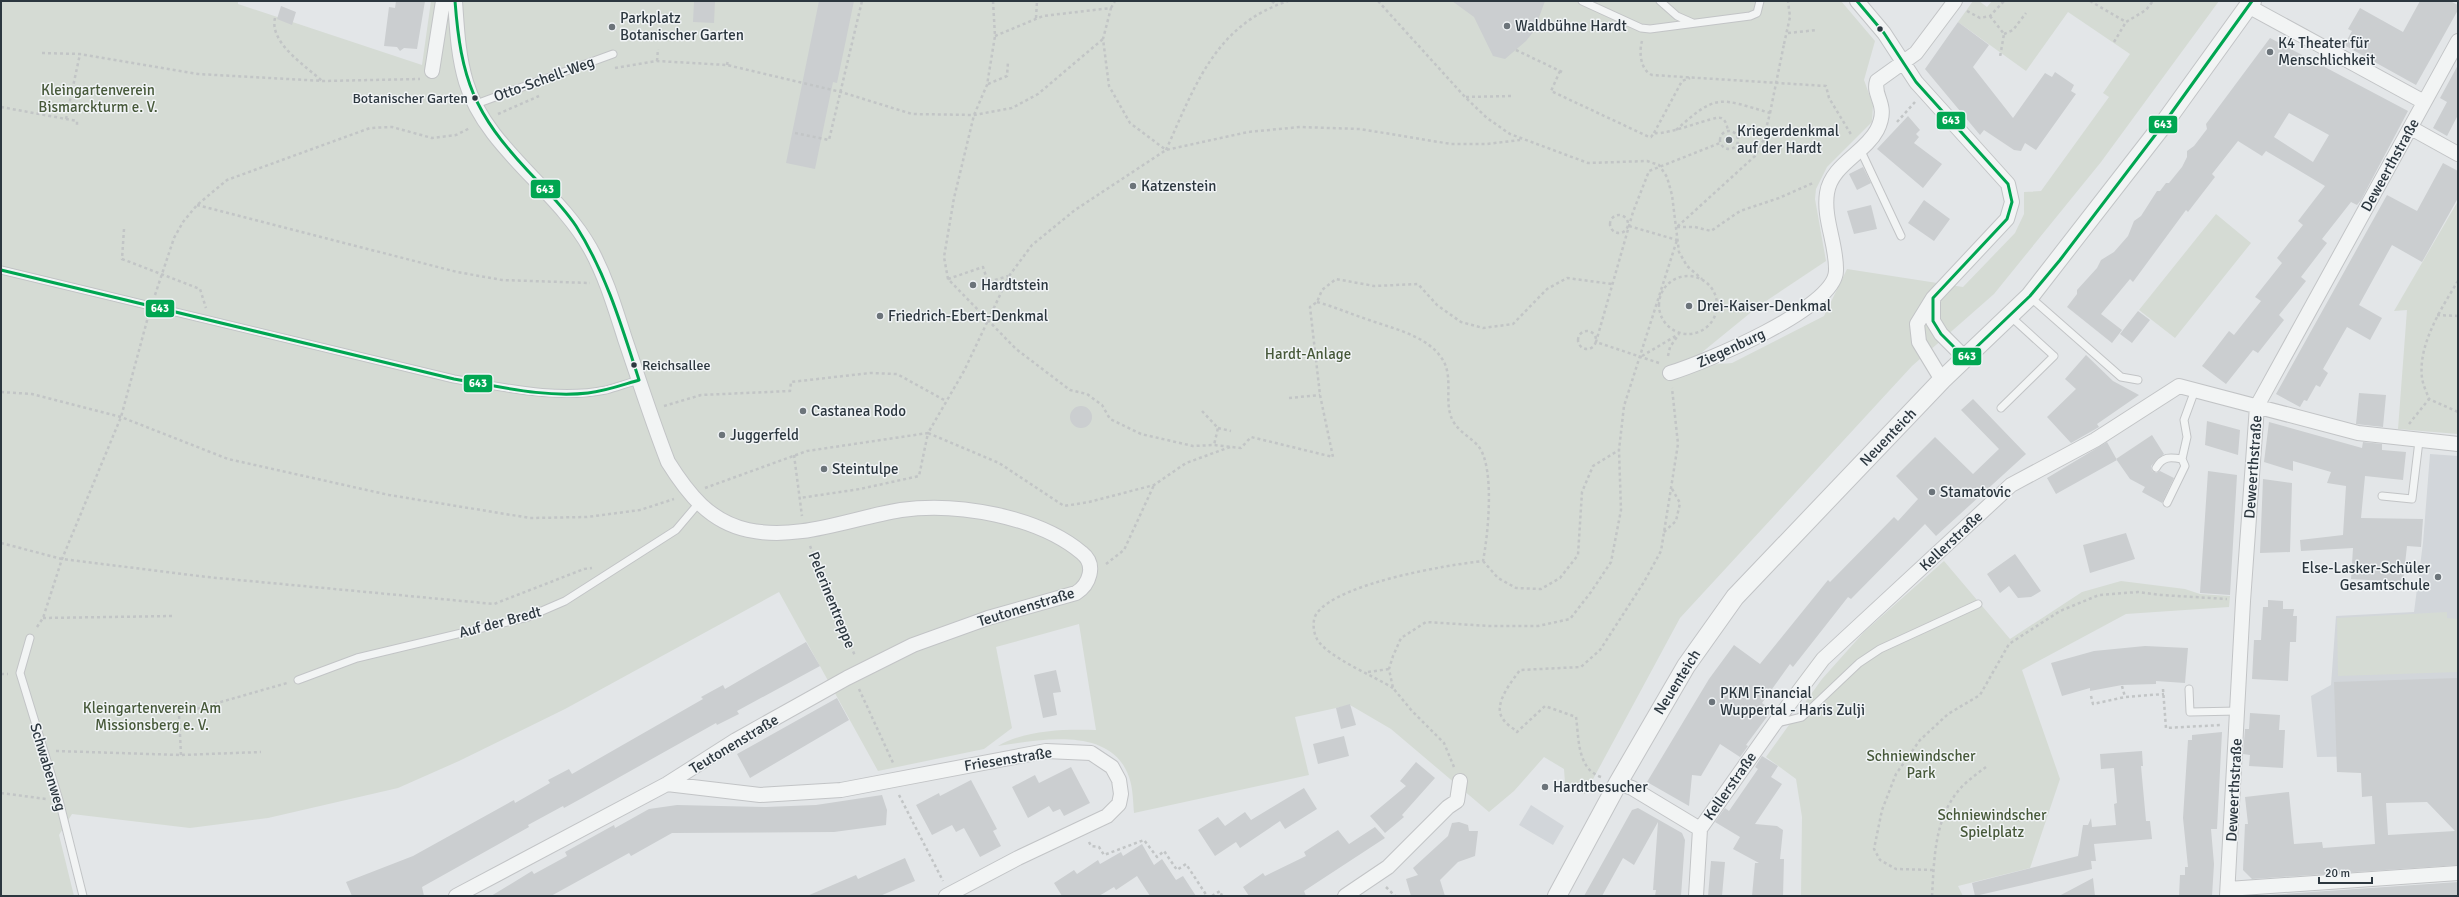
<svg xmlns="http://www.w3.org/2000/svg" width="2459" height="897" viewBox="0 0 2459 897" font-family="Signika,sans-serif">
<rect width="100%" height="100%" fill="#e3e6e8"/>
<path fill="#d2d6da" d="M2430,454L2458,456V755L2317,757L2311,696L2331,685L2336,616L2414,612L2423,543Z
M1531,805L1564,826L1553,845L1519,825Z"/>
<path fill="#d5dbd4" d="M1,1H238V4L422,65L431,1H1841L1875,41L1864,80L1873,105L1872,122L1827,167L1816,189L1815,199L1826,261L1760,305L1695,358L1694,366L1732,363L1824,316L1847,269L1963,287L2015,233L2024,214V192L2041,191L2109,97L2103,93L2130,54L2068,12L2026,71L1958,22L1973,1H1979L1987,7L1992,1H2219L2101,162L1994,294L1912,366L1680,618L1585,794L1565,783L1564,769L1544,757L1514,791L1489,812L1391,729L1350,705L1295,717L1309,775L1134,813C1133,801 1133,788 1129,777C1111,725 1039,740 998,746C1026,730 1063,729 1096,730L1079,624L996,647L1012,728L984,749L878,771L779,592L565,709L459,761L398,788L268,818L190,828L72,814L59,835L74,896H1Z
M2458,201V434L2398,429L2407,310L2394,311Z
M2216,214L2251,243L2175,338L2139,310Z
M1944,561L2010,639L2082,592L2121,581L2185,589L2200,594L2230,596L2229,607L2126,614L2022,670L2060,779L2030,868L1958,886L1963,896H1801L1802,817L1796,779L1766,757L1822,679L1864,632Z
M2447,612V618L2458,619V672L2338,676L2337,618Z"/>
<path fill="#cbced0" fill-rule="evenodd" d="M396,1H425L417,49L404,48L400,51L397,47L384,46L389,7L395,8Z
M694,1H715L714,23L693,22Z
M819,1H854L837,83L833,82L815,169L786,163Z
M1452,1H1545L1534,31L1526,41L1505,59L1493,56L1474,17Z
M2420,1H2450L2458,5V10L2416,85L2344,45L2352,31L2348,29L2360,8L2403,32Z
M281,6L296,12L292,25L277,19Z
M1958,22L1989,45L1973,67L2013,118L2045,73L2052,77L2055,72L2074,85L2071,91L2076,94L2036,150L2025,143L2021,151L2014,150L1984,130L1980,135L1925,69Z
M2270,38L2408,111L2361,200L2357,205L2351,202L2322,239L2327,243L2301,277L2306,281L2279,315L2284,320L2258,353L2253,350L2226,384L2202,366L2229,331L2234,335L2261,301L2255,297L2282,263L2277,258L2303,225L2298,221L2325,186L2266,151L2262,156L2238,141L2212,174L2215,177L2188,212L2186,210L2133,282L2130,279L2101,314L2122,330L2112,343L2067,307L2077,294V290L2097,268L2101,260L2114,252L2128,236L2134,221L2141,216L2157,191H2160L2166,183H2169L2182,167L2187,157V151L2194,146L2207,129L2206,124ZM2289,113L2329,135L2313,162L2274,137Z
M2458,65V115L2447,136L2433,128L2447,102L2440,98Z
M1908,116L1920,130L1916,134L1919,137L1914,143L1942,164L1923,188L1877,149Z
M2443,163L2458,171V198L2422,262L2392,245L2359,305L2382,318L2370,340L2347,327L2323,369L2328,373L2320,387L2316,385L2307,401L2304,400L2300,407L2276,394L2387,195L2417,211Z
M1863,167L1871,183L1857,190L1849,174Z
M1924,200L1950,219L1934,241L1908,223Z
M1871,205L1877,229L1854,234L1847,211Z
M2138,311L2150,320L2132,343L2120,334Z
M2086,355L2113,381L2139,395L2097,424L2099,427L2071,443L2047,417L2076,389L2065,379Z
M2359,393L2386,395L2383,427L2356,424Z
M1973,399L2026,454L1936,536L1925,524L1851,599L1848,597L1793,667L1790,664L1762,703L1772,710L1746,745L1748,746L1740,757L1720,744L1701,776L1692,775L1689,806L1647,782L1709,679L1734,645L1760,664L1828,580L1830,582L1894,517L1898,521L1918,499L1896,476L1935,437L1973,474L1999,449L1961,410Z
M1070 417a11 11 0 1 1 22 0a11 11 0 1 1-22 0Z
M2207,421L2240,430L2238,455L2205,445Z
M2269,422L2362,448L2363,442L2382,444V450L2406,452L2403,480L2365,476L2361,518L2423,519L2421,547L2407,546L2403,582L2351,579L2353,548L2301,551L2300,540L2343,535L2346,486L2327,483L2331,472L2293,461V471L2264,462Z
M2152,435L2164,454L2151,466L2152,471L2156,473L2160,471L2174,478L2162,503L2142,492L2145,487L2130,479L2116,459Z
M2107,442L2117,460L2056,494L2047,478Z
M2208,471L2237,475L2230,595L2200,593Z
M2263,479L2292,483L2290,552L2260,553Z
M2126,533L2135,559L2090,573L2083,545Z
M2015,554L2041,591L2031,597L2018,598L2009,586L2000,593L1987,574Z
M2268,600L2283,601V609H2294L2293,616H2297L2296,642H2290L2288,681L2252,679L2254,640H2261L2263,607H2268Z
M806,642L820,666L737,711L739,714L717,725L716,723L584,797L564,808L563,806L528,825L529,827L422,887L424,896H352L346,882L413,856L514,800L515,803L550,783L548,780L569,769L572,774L703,699L701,697L723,685L725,689Z
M2145,646L2188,648L2185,683L2156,681V684L2122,685L2090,691V688L2062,696L2051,663L2094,651Z
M1056,670L1061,692L1053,693L1057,715L1043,718L1034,675Z
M2458,678V865L2252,879L2243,870L2245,824H2248L2245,797L2289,792L2294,844L2322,842L2323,848L2375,844L2372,796L2362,797L2361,773L2337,772L2334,682ZM2427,802L2455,831L2388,835L2386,803Z
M837,698L849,720L750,778L737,754Z
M1350,704L1356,725L1341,729L1336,708Z
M2250,713L2280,715L2279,730H2285L2283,768L2249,766L2250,755L2243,754L2245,729H2249Z
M2222,732L2217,829H2211L2214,864L2212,896H2179L2180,875H2185V867H2188L2183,818L2188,740H2192V735Z
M1344,736L1349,756L1318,764L1313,744Z
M2142,751L2143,766H2141L2146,821H2150L2152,839L2094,844L2096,861H2091L2092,869L1975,896L1972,883L2078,856L2083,825H2088L2091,818L2092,827L2116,825L2114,804L2117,803L2114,768L2101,769L2100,754Z
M1762,756L1778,766L1771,777L1782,784L1755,824L1777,826L1783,830L1780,859H1784L1783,896H1752L1755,863H1759L1733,849L1740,837L1715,822L1725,808L1729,811L1758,769L1755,767Z
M1416,762L1435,778L1402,815L1404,817L1385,833L1370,816L1406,786L1400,781Z
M1071,767L1090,803L1064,816L1060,809L1053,812L1049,806L1028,818L1012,787L1035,775L1039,783Z
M971,780L997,829L993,831L1001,846L980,857L964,828L956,832L952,825L932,835L916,805L939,793L940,796Z
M1304,788L1317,809L1285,829L1280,821L1240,848L1236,842L1215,856L1198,830L1218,817L1225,826L1245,812L1251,820Z
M882,795L887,810L886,825L834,832L672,833L631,856L629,853L551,896H491L532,871L534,874L567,856L565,852L614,825L615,828L649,809L677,805L766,807L816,805Z
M1638,808L1682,833L1685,840L1681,896H1655L1656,890H1653L1658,822L1634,865L1623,858L1602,896H1584L1632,810Z
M1459,822L1468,825L1469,831H1478L1475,856L1458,862L1440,880L1445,896H1411L1406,879L1418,875L1413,868L1448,836L1452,823Z
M1375,827L1385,838L1304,891L1306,896H1249L1243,887L1263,873L1265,876L1306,856L1304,852L1338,830L1349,844Z
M1142,844L1154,865L1162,859L1176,880L1183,876L1196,896H1150L1137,876L1116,890L1114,887L1099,896H1062L1054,883L1074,870L1077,874L1098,860L1100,864L1121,852L1123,856Z
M905,858L915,881L880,896H807L856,875L858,879Z
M1711,861L1725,862L1722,896H1708Z
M2093,878L2095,896H2059Z
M2458,882V896H2255Z"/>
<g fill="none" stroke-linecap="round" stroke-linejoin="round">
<defs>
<path id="service" d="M1582,1L1641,28L1650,29L1750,16L1757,13L1760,1
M1660,1L1677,16L1693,23
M476,104L613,54
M1860,149L1901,236
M1,270L454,379C503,387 557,400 606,390C617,387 628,383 639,380
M2030,297L2121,377L2138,380
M2001,408L2054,356L2010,316
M2156,468C2163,456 2170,457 2182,459
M2382,496L2412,499L2419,441
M2167,503L2185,466L2182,459L2187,437L2184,420L2195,390
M30,638L20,673L59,800L83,896
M298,680L357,658L528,617L565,601L676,530L698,504
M2189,689L2190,712L2238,711
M1777,723L1802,717L1859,663L1880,649L1978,604"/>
<path id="minor" d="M455,1C457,29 458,55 466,82C485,147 557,189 590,248C606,277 615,308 625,339C639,380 652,421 668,462C688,494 710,522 748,530C799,541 851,518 901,510C956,502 1038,516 1082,553C1097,565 1089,585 1076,593L988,618L913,645L847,678L736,740L667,784L456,896
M1857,1L1884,33L1916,82L2008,184L2012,202L2007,219L1933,298L1917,324L1919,342L1942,380
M2248,6L2424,102
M432,71L443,1
M2411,128L2458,154
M1933,298V321L1941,334L1965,358
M1670,373C1703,363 1835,309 1836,271C1837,245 1823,219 1827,193C1831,165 1865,153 1877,130C1890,104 1872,97 1877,81L1916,53L1955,1
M1618,783L1632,788L1700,829L1696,896
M667,784L760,795L841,790L1046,751L1091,753L1112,767L1119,780L1121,794L1119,804L1107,816L1018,858L946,896
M1700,829L1775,723L1823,659L2011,485L2095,440L2179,386L2358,433L2458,444
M2228,889L2458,873
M1345,896L1388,867L1448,807L1457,801L1460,781
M2227,896L2243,601L2257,406L2458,41"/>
<path id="tertiary" d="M1557,896L1618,783L1686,666L1735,597L1942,380L2030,296L2162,126L2252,1"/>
</defs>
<use href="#service" stroke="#c2c4c6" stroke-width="9"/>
<use href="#minor" stroke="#c2c4c6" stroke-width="16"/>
<use href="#tertiary" stroke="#c2c4c6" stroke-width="20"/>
<path stroke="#c2c5c6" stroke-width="2.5" stroke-dasharray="3 3" stroke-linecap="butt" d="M993,1L995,36L987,85L974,115L954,198L944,257L948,279L1016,349L1070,390L1087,394L1102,405L1110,419L1141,434L1193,446L1214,445L1241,448L1251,437L1333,457L1320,395L1310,307L1317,302L1322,290L1336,279L1374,286L1418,284L1437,305L1461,322L1483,328L1513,324L1547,289L1567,278L1612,284
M1272,1L1276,5
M1378,1L1465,97L1487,118L1510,134L1588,163L1647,161L1659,165L1667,177L1672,195L1679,252L1687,266L1702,279
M2090,1L2126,22L2146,10L2153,1
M1111,8L1115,1
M1967,11L1980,18L1990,16L2004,1
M1990,16L2004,34L2000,57
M275,18C269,43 306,66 322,81
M1036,18L1037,1
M1788,33L1817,30
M2004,34L2013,30L2026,13
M995,36L1043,16L1111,8L1103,39L1109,86L1130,123L1166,150
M1642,41C1639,51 1640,70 1652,75L1826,86L1829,98L1852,136
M2114,42L2126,22
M1784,44L1790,17L1788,1
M1516,50L1562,72
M42,53L80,54L198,74L323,81L420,79
M657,61L658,49
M727,65L728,60
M615,68L657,61L727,65L841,92L912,114L974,115L1012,108L1038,94L1103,39
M1560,71L1551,91L1647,136L1651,137L1654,133C1671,135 1715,115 1721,118C1726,120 1727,126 1728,131
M988,84L1007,76L1008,62
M1466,97L1513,96
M1,107L77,121V126
M498,114L539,96
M66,119L80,54
M1897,122L1915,102
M1676,130C1717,93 1719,98 1770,113L1763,141L1755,156L1677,227
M1720 140a9 9 0 1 1 18 0a9 9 0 1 1-18 0Z
M795,133L829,140L862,1
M1654,133L1682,81L1690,78
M1166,150C1195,86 1215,25 1288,1
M197,205L457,272L502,280L590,283
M1610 224a9 9 0 1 1 18 0a9 9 0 1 1-18 0Z
M1629,226L1677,240
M1677,227H1695L1711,231L1740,211L1779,198L1813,183
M124,229L122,259L200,289L206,308
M1659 305a29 29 0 1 1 58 0a29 29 0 1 1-58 0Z
M948,279L983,267L988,282L1008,276
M2458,281C2441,309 2418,344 2422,378C2423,385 2427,393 2429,399L2458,412
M155,295L174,238L183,222L197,205L227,180L370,128L392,127L432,138L456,135L470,128
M1317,302C1335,307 1351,314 1369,320C1394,329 1430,336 1444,362C1453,380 1444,401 1452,419C1458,432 1471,437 1479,447C1495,469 1488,535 1483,561
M2437,315L2458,316
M1578 340a9 9 0 1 1 18 0a9 9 0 1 1-18 0Z
M1642,356L1679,334
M1668,356L1670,347L1679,334
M1659,363L1596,342L1633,212L1649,171L1720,143
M1,392L32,394L121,417L228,459L389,495L530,518L587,517L640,510L674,499
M1289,398L1320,395
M664,406L701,395L790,391L791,382L870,373L897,374L946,401
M1202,411L1218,428L1214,445
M2409,424L2429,399
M1218,428L1231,431
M1230,447L1186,463L1154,485L1089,502L1064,506L999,463L928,433L964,371L1009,276L1032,245L1075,210L1166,150L1248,132L1300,127L1360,129L1451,144H1487L1520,140
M794,455L802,516
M705,488L807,451L928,433L919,476L860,489L800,498
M1664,532L1676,521L1680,503L1671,487
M1,543L62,559L207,577L494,604L584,569L592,568
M810,546L855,656
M1483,561L1498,578L1516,588L1541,589L1560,578L1578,555L1582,492L1593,466L1619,450
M1106,564L1124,550L1154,485
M43,618L174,616
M37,627L43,618L62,559L121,417L148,317
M1368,672L1389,669
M1,674H8
M2122,686L2125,697
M1393,688C1374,676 1327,657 1317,639C1313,632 1312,619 1317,613C1339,583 1447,565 1483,561
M859,689L894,765
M2163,689L2166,728L2221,725
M2091,696L2093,704L2125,697L2164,694
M56,751L181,755L261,752
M181,755L179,714L287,683
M1454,767L1444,743L1412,711L1393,688L1389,669L1393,656L1401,638L1426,622L1489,626H1538L1570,619L1591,592L1611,562L1621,510L1619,450L1624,406L1677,240
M1601,777C1577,769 1579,738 1576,717L1545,706L1517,732C1513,728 1506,724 1503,719C1492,705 1512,681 1520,670L1581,667L1600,650L1644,582L1661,551L1678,444L1672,388
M1,793L46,799
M899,795L943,881
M1089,842L1091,846L1099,847L1104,855L1144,840L1157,857L1164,851L1177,870L1186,864L1207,896
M1933,870L1896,869L1880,860L1874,849L1882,810L1896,774L1920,740L1948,714L1980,695L2009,644L2060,611L2099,595L2138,592L2161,595L2227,599
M1386,887L1395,896
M1212,896L1220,891L1222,896
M1932,896C1934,864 1934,826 1953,798C1961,785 1974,776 1986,767"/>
<use href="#service" stroke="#f2f4f4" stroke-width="7"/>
<use href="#minor" stroke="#f2f4f4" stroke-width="14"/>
<use href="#tertiary" stroke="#f2f4f4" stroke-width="18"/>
<path stroke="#c2c5c6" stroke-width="2.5" stroke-dasharray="3 3" stroke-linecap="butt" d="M1770,113L1784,44"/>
<defs>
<path id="bus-1" d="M455,1C461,80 474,113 528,171C545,189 563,206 576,226C606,273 622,327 639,380
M1857,1L1884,33L1916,82L2008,184L2012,202L2007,219L1933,298V321L1941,334L1965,358L2030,296L2060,260L2162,126L2252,1
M1,270L454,379C498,386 544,398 588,393C606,391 622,385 639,380"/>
</defs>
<use href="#bus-1" stroke="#f1f4f6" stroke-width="6"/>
<use href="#bus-1" stroke="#00a651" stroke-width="3"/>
</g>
<g fill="#6c747a" stroke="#f1f4f6" stroke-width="1.5">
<circle cx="1507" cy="26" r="4"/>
<circle cx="612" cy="27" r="4"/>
<circle cx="2270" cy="52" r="4"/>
<circle cx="1729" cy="140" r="4"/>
<circle cx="1133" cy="186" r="4"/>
<circle cx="973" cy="285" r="4"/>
<circle cx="1689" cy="306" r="4"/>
<circle cx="880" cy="316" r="4"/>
<circle cx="803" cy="411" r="4"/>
<circle cx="722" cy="435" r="4"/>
<circle cx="824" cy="469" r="4"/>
<circle cx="1932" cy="492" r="4"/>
<circle cx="2438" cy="577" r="4"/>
<circle cx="1712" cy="702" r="4"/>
<circle cx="1545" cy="787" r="4"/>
</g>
<g fill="#2c373f" stroke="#f1f4f6" stroke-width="1.5">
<circle cx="1880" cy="29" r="3.5"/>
<circle cx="475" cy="98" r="3.5"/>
<circle cx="634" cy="365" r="3.5"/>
</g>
<g text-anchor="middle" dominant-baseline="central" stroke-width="3" stroke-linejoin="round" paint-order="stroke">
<g font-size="14" fill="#2c373f" stroke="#f1f4f6" text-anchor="end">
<text x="468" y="98">Botanischer Garten</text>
<text x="642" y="365" text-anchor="start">Reichsallee</text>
</g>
<g font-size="15" fill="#2c373f" stroke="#f1f4f6" text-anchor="start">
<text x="620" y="18">Parkplatz<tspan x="620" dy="17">Botanischer Garten</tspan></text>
<text x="1515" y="26">Waldbühne Hardt</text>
<text x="2278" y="43">K4 Theater für<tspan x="2278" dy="17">Menschlichkeit</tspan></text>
<text x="1737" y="131">Kriegerdenkmal<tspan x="1737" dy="17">auf der Hardt</tspan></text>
<text x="1141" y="186">Katzenstein</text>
<text x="981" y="285">Hardtstein</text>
<text x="1697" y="306">Drei-Kaiser-Denkmal</text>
<text x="888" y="316">Friedrich-Ebert-Denkmal</text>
<text x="811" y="411">Castanea Rodo</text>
<text x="730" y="435">Juggerfeld</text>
<text x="832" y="469">Steintulpe</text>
<text x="1940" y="492">Stamatovic</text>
<text x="2430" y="568" text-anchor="end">Else-Lasker-Schüler<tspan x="2430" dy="17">Gesamtschule</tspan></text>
<text x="1720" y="693">PKM Financial<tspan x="1720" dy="17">Wuppertal - Haris Zulji</tspan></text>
<text x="1553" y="787">Hardtbesucher</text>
</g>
<g font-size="15" fill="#2c373f" stroke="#f1f4f6">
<text transform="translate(544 79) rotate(-20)">Otto-Schell-Weg</text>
<text transform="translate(2390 165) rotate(-61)">Deweerthstraße</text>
<text transform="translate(1731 348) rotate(-25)">Ziegenburg</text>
<text transform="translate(1888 437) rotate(-46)">Neuenteich</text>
<text transform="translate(2253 467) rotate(-86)">Deweerthstraße</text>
<text transform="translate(1951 541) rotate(-43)">Kellerstraße</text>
<text transform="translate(832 600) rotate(68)">Pelerinentreppe</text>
<text transform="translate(1026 607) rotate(-17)">Teutonenstraße</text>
<text transform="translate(500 622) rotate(-15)">Auf der Bredt</text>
<text transform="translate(1677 682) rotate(-58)">Neuenteich</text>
<text transform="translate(734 744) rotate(-31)">Teutonenstraße</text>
<text transform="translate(1008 759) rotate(-9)">Friesenstraße</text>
<text transform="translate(48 767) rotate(73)">Schwabenweg</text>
<text transform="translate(1730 786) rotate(-55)">Kellerstraße</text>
<text transform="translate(2234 790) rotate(-87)">Deweerthstraße</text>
</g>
<g font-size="15" fill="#47593a" stroke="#f1f4f6">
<text x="98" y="90">Kleingartenverein<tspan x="98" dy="17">Bismarckturm e. V.</tspan></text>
<text x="1308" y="354">Hardt-Anlage</text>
<text x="152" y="708">Kleingartenverein Am<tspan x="152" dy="17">Missionsberg e. V.</tspan></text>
<text x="1921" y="756">Schniewindscher<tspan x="1921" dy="17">Park</tspan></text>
<text x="1992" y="815">Schniewindscher<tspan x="1992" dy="17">Spielplatz</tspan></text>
</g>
</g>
<g stroke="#f1f4f6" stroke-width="1.5">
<rect x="1936" y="111" width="30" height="19" rx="4" fill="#00a651"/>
<rect x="2148" y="115" width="30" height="19" rx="4" fill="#00a651"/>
<rect x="530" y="179" width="31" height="20" rx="4" fill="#00a651"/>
<rect x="145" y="299" width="30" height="19" rx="4" fill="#00a651"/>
<rect x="1952" y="347" width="30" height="19" rx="4" fill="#00a651"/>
<rect x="463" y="374" width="30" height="19" rx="4" fill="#00a651"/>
</g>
<g font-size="11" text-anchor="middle" font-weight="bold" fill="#fff">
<text x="1951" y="124">643</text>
<text x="2163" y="128">643</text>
<text x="545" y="193">643</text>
<text x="160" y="312">643</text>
<text x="1967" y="360">643</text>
<text x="478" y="387">643</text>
</g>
<rect width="2459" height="897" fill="none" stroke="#2c373f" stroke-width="4"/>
<path d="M2319 877v6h53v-6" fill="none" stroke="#2c373f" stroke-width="2"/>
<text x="2325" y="877" font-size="12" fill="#2c373f" stroke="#f1f4f6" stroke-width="3" paint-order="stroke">20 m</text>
</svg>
